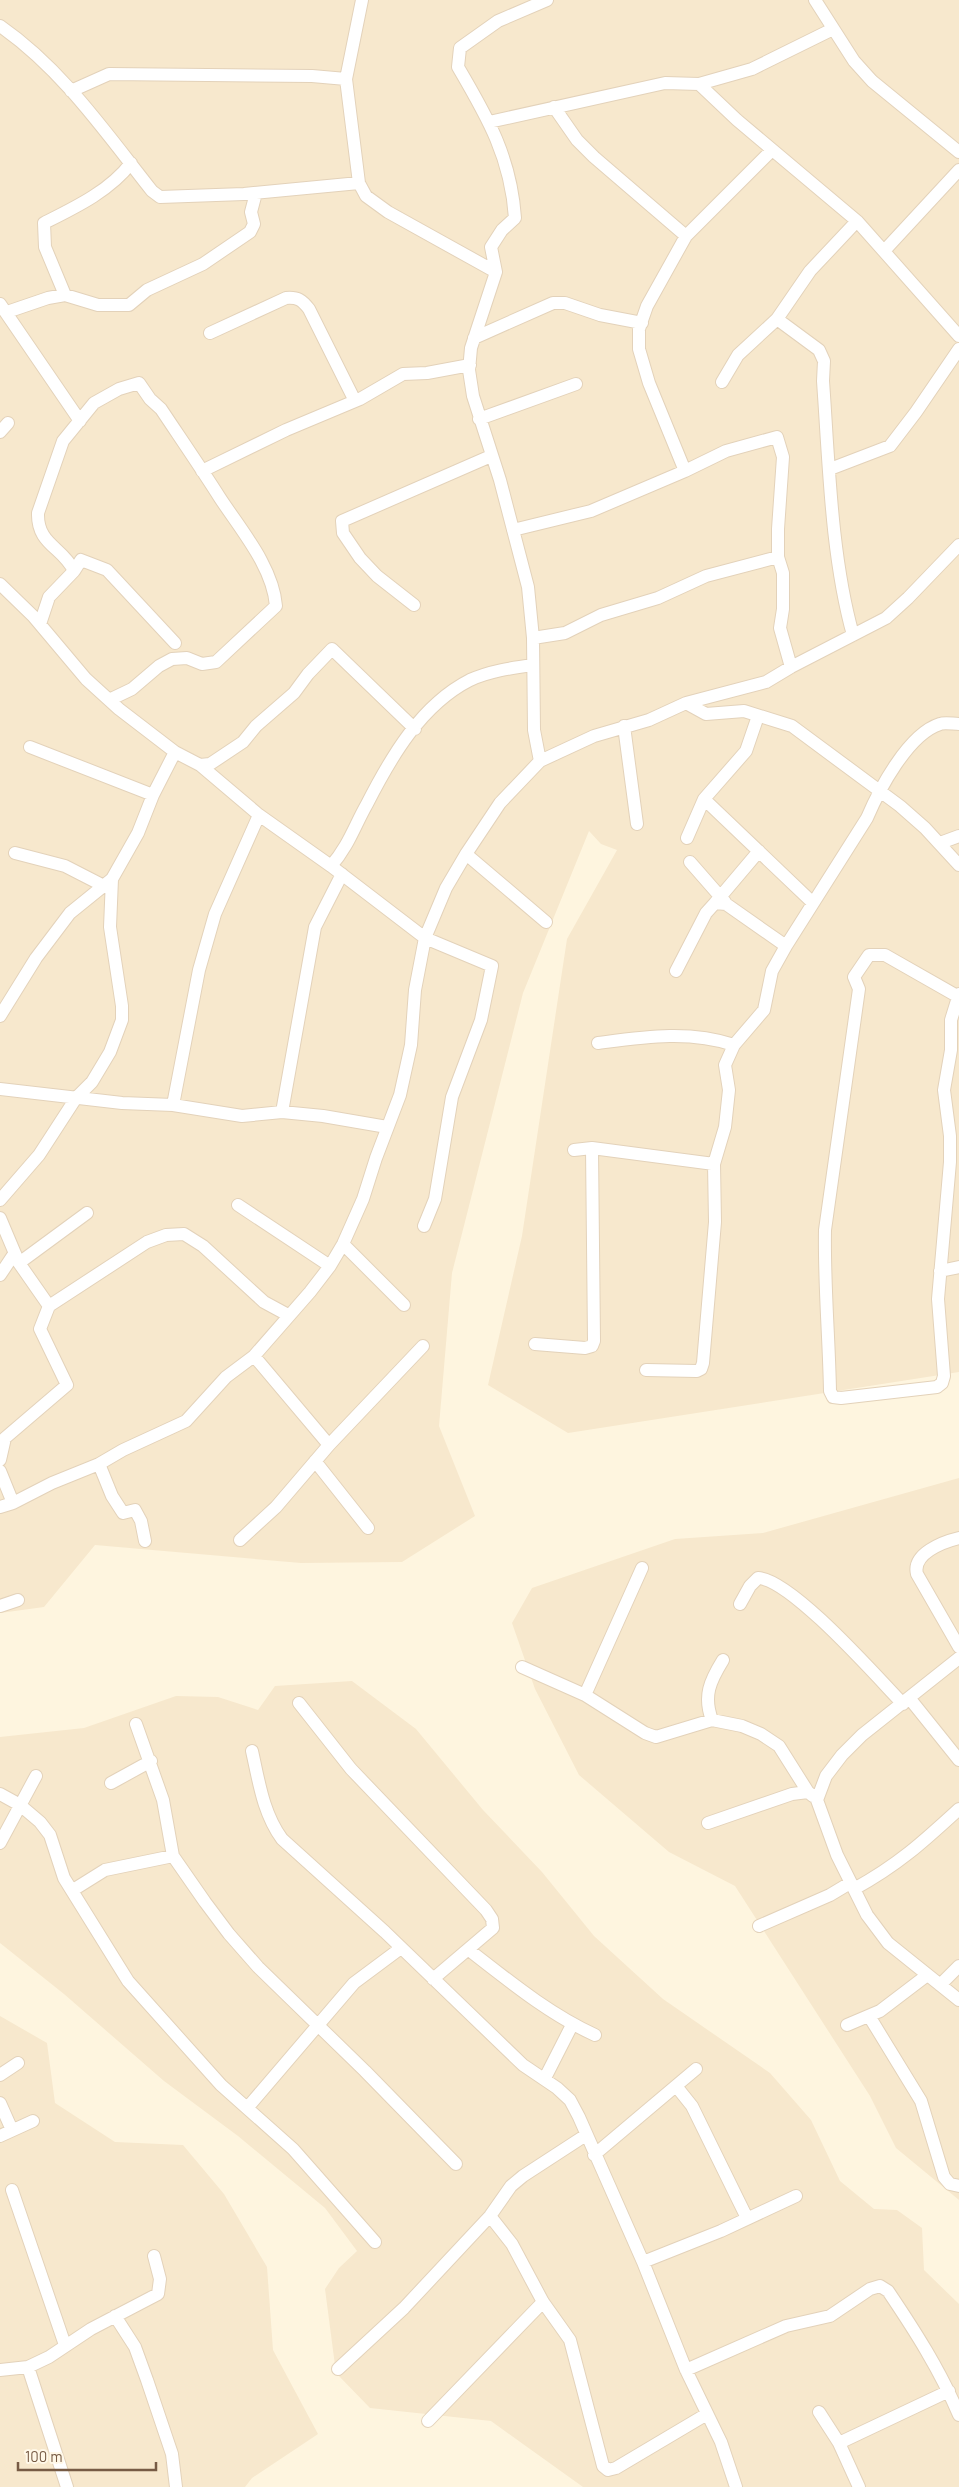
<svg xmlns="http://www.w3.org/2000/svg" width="959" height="2487" viewBox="0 0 959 2487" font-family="Barlow,sans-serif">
<rect width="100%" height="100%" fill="#fef5df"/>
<path fill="#f7e8cd" d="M0,0H959V1372L568,1433L488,1385L522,1236L567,939L617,850L601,844L589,831L523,993L452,1273L439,1426L475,1516L402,1562L301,1563L95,1545L44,1607L0,1613Z
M959,1478V2200L896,2148L870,2096L735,1886L669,1852L579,1775L535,1689L512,1623L532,1588L675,1539L763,1533Z
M352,1681L416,1729L483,1810L542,1872L594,1936L663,1999L770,2073L811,2120L840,2181L874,2209L897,2210L922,2228L924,2270L959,2304V2487H583L491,2421L370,2408L336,2373L325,2289L339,2268L357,2251L325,2208L238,2136L164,2081L64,1994L0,1943V1737L84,1728L176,1696L218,1697L258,1710L275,1686Z
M0,2016L47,2043L55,2103L115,2142L183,2145L224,2194L267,2267L273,2350L318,2434L252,2478L245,2487H0Z"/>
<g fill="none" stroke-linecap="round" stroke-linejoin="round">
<defs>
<path id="minor" d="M815,0L854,61L872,81L959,152
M0,26C62,69 106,133 152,191L160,197L244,194L359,183
M346,79L359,183L366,196L388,212L496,272
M699,84L737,120L857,221L959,336
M71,91L109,74L312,76L346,79L362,0
M554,107L577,140L594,157L686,236
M489,122L665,83L699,84L752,69L833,29
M884,251L959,170
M65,295L45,247L44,223C74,208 110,191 131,163
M0,304L80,421
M7,312L48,298L65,295L98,305H129L147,290L203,264L250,232L254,224L251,212L256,193
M777,319L819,350L824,361L823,381C829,464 831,556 853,635
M210,333L286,298C298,297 302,300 309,309L355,401
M474,338L553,303H565L600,315L642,323
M722,382L738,355L777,319L810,271L857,221
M479,419L576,384
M0,432L8,423
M830,469L890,446L916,412L959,349
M202,471L286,430L360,399L403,374L427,373L470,365
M685,471L649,383L639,349V329L647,306L686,236L772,150
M513,530L591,511L685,471L726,451L777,437L783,457L778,529V557L783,573V609L780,628L791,667
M74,571L81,560L107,570L175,643
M0,584L33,616L86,679L119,709L175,752L200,765L259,815L331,866L425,938L492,966L481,1020L452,1097L435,1199L424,1226
M414,605L377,576L360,558L343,533L342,521L491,456
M40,624L49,597L74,571C63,547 37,545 38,513L63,441L94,403L119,389L139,383L150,399L161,409C181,439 201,468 220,498C241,530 273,567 276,606L216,662L202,664L187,658L172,659L159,666L132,689L109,700
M533,638L565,633L601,615L658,598L706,576L778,557
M686,703L766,682L791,667L886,618L908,598L959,545
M624,726L637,824
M30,747L153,795
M540,761L534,730L533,638L528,587L500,480L473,396L469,370L471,348L496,272L491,247L502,230L515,218C511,158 488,118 458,67L460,48L498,21L547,0
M200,765L210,764L243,742L256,726L294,693L308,674L332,649L415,729
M704,799L813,903
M687,838L704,799L746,751L758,716
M940,843L959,836
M15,853L65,866L104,886
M466,854L546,922
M690,862L725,902
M331,866C348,847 355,825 367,804C391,757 421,705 470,680C490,671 511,668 533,665
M715,903L759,851
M676,971L706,913L715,903L726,904L786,946
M957,996L885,955H869L854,977L859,989L825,1230C824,1284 829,1337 830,1391L833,1397L841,1398L937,1387L942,1383L944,1376L938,1299L950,1162V1136L944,1090L951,1050V1020L959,994
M0,1016L36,958L70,913L112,879
M598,1043C644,1037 689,1030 734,1045
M0,1089L122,1103L173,1105L242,1116L282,1112L323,1116L387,1127
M173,1105L199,970L215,914L259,815
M282,1112L315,927L342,874
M574,1150L592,1148L714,1164
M0,1200L39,1155L76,1098L92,1082L110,1052L122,1020V1006L110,927L112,879L138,833L153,795L175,752
M238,1205L330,1266
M0,1218L19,1263L49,1306
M343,1244L404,1305
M19,1263L87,1213
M940,1271L959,1267
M0,1275L14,1254
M535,1344L585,1348L592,1346L594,1341L592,1148
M254,1356L329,1445
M646,1370L697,1371L701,1369L703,1363L715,1222L714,1164L725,1127L729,1090L725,1065L734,1045L764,1010L772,971L786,946L867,818C879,790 908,734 940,724C945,722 953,724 959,724
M0,1460L5,1438L67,1385L40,1329L49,1306L147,1242L166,1235L184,1234L203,1246L264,1302L288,1315
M315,1461L368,1528
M99,1464L112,1496L123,1513L135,1510L141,1521L145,1541
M0,1471L13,1503
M0,1507L13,1503L52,1483L99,1464L123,1450L186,1421L226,1377L254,1356L310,1292L330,1266L343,1244L363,1199L376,1158L400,1095L411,1045L415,990L425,938L446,888L466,854L500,803L540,761L594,736L649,720L686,703L706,714L744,711L792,726L900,806L925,828L959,865
M959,1538C942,1542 912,1554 917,1574L959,1647
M240,1540L276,1507L329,1445L423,1346
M740,1604L750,1586L758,1578C791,1579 877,1677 903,1704
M0,1606L18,1600
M959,1658L862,1735L842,1755L826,1776L817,1800L837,1855L867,1915L888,1943L959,2000
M522,1667L585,1695L645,1733L656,1737L712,1720L742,1726L761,1734L779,1746L808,1792
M585,1695L642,1568
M910,1699L959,1760
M299,1703L351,1769L486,1910L492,1919L493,1928L433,1979
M712,1720C703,1696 710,1681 723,1660
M136,1724L163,1800L173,1856L205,1902L229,1934L258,1967L365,2071L456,2164
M252,1751C259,1782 263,1813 282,1839L385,1932L523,2065L557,2088L570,2100L579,2117L643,2262L686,2370L721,2442L736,2487
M111,1783L151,1761
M0,1794L20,1805L40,1822L50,1835L64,1878L128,1981L221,2085L293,2149L375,2242
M708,1823L792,1794L808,1792L813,1796
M0,1843L36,1776
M854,1889C898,1865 923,1842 959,1809
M73,1890L105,1870L173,1856
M759,1926L830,1895L850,1883
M469,1950C509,1981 549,2014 595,2035
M940,1985L959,1966
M869,2016L921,2101L944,2177L950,2184L959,2186
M847,2025L880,2011L926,1976
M0,2075L18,2063
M545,2078L572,2025
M676,2086L692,2106L747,2218
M0,2103L12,2130
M248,2107L354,1983L401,1948
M0,2136L33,2121
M594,2155L696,2069
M12,2190L65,2345
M490,2216L512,2244L543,2302L570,2340L603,2466L608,2470L616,2468L707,2414
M643,2262L721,2231L796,2196
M115,2316L135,2347L147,2380L172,2454L176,2487
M28,2367L67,2487
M338,2369L404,2308L490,2216L511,2186L523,2176L586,2135
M0,2370L28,2367L49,2357L91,2329L158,2294L160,2279L154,2256
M686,2370L786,2326L830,2316L870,2289L880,2286L888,2291C915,2331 940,2370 959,2415
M819,2412L839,2443L859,2487
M428,2421L543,2302
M839,2443L949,2391"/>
</defs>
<use href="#minor" stroke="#e3d2ba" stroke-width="14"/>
<use href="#minor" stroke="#fff" stroke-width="12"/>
</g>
<path d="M18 2462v8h138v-8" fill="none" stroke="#775b45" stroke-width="2.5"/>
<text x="25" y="2462" font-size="15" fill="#775b45" stroke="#fff8e8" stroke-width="4" paint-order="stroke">100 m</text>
</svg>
